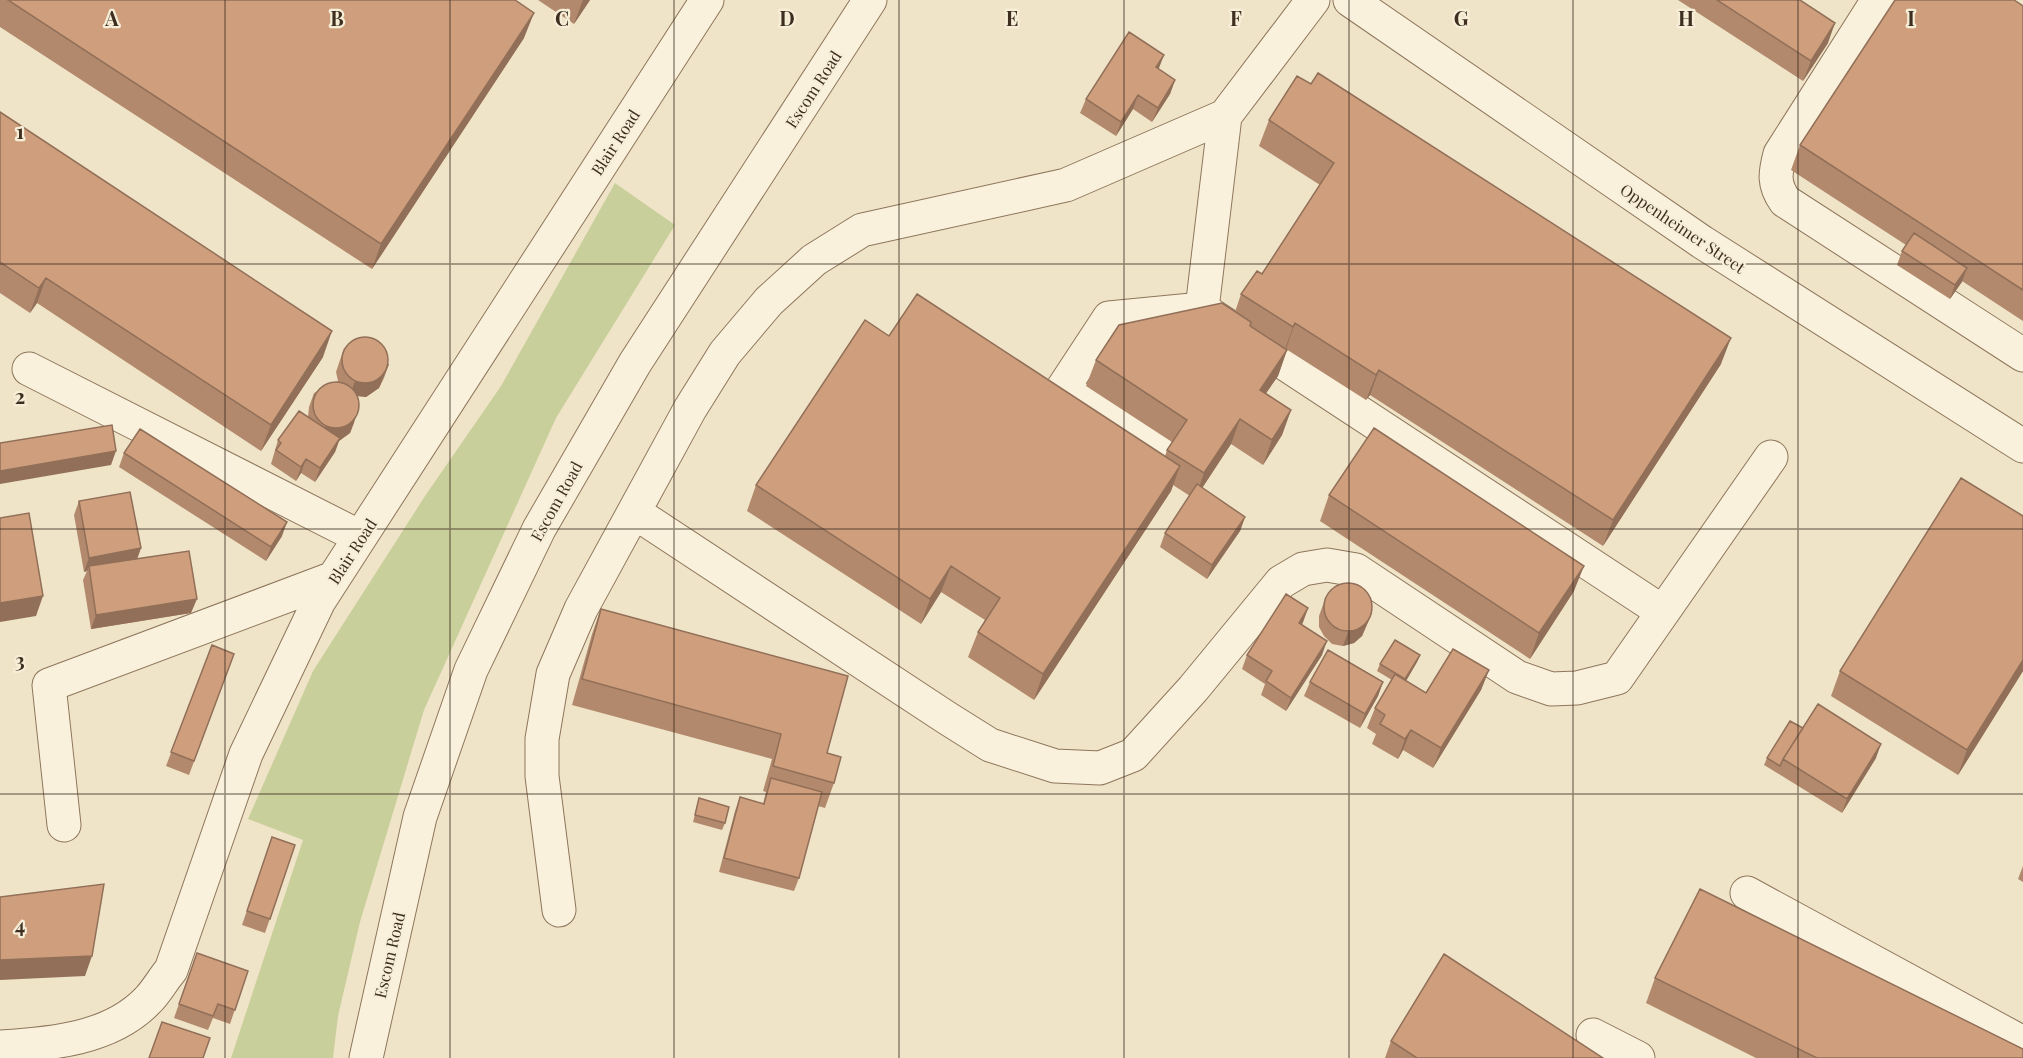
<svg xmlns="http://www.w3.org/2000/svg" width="2023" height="1058" viewBox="0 0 2023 1058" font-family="'Playfair Display',serif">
<rect width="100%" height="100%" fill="#f0e4c8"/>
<path fill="#c9cf9b" d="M615,183L675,225L556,418L424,710L360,922L338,1016L333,1058H231L303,840L248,819L313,671L425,496L501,386Z"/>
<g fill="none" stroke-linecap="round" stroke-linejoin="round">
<defs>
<path id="minor" d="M1350,0L1702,242L2023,446
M1878,0L1780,154C1775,173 1773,184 1785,201L2023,355
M1202,309L1225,116
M29,369L360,537
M1159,452L1063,388L1109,318L1202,309L1663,612
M634,512L947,718L990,745L1055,766L1100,768L1133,755L1193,689L1281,582L1303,569L1327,565L1356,570L1517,677L1551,689L1577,688L1617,678L1771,457
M64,825L49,685L334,578
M1747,893L2023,1043
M559,910L542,776V739L553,674L581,609L690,409L725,353L769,301L814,260L862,230L1066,185L1225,116L1313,0
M1593,1035L1638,1058
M0,1047C51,1044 111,1039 148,1000C157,991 163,979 171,970L246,754L319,601L707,0
M366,1058L420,817L471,670L539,529L635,363L870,0"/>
</defs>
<use href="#minor" stroke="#8d765c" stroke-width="35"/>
<use href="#minor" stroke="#faf1dc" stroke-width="33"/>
</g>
<path fill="#b2896c" d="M0,0H515L524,38L372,269L0,27Z
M538,0H590L574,24Z
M1678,0H1800L1828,43L1803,81Z
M2023,6V321L1962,281L1950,299L1897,265L1902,251L1906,245L1791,170L1800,145Z
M1158,69L1175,80L1170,94L1152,122L1133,109L1116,136L1080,113L1086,99Z
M0,112L323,357L261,451L37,303L30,313L0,293Z
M1269,120L1721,364L1603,546L1370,395L1366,400L1286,349L1287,350L1278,376L1266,393L1291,410L1282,435L1263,465L1231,444L1202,488L1245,517L1240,531L1207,579L1160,547L1165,533L1190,496L1173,485L1171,491L1034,700L968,657L978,632L985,620L941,592L921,624L747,511L756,485L889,336L1165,456L1167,450L1172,442L1086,386L1096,360L1235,312L1241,294L1262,274L1320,185L1259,146Z
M344,348L389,364L384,378L379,388L366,397L357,396L354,423L350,433L339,441L335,452L315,482L301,473L296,481L271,464L278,440L308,417L309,407L314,393L338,381L336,372Z
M124,453L282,536L266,561L119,467Z
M1329,495L1574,591L1530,659L1320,521Z
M79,501L141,548L137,559L191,613L91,629L83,580L87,571L84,572L74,515Z
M2023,516V671L1958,775L1831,696L1840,671Z
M1324,602L1372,613L1362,636L1354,643L1343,646L1332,644L1324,636L1319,627V616Z
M1308,608L1302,625L1322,655L1286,711L1261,695L1265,684L1242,669L1247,655Z
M601,609L827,753L834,783L825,808L818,806L799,878L794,891L719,872L735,811L740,797L763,804L766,792L763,791L772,759L572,705L592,634Z
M212,645L234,654L189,775L166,766Z
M1420,655L1417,662L1406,681L1426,693L1489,670L1481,690L1433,768L1403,750L1398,759L1372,744L1376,734L1367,728L1375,708L1392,680L1377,671L1380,664Z
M1310,682H1383L1378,696L1360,728L1304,696Z
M1803,728L1876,758L1842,813L1764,765L1767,758Z
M699,798L725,823L722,830L693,822Z
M272,837L295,845L265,933L242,925Z
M2023,866V882L2018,879Z
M197,953L248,971L230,1024L213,1018L208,1030L174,1018Z
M1655,978L2023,1058H1756L1646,1003Z
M1391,1041L1603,1058H1385Z"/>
<path fill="#916f58" d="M583,0H590L574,24Z
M534,13L524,38L372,269L381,244Z
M1835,23L1828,43L1803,81L1811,61Z
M1164,55L1159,68L1151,81L1156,67Z
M1175,80L1170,94L1152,122L1158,108Z
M1138,95L1133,109L1116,136L1121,122Z
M1967,268L1962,282L1950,299L1955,285Z
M46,278L37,303L30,313L39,288Z
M1295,323L1286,349L1284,352L1293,327Z
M332,331L323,357L261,451L271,425Z
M1731,338L1721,364L1603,546L1613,520Z
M1287,350L1278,376L1251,415L1260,390Z
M389,364L379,388L366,397L350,395L355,381Z
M1379,370L1370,395L1366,400L1376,375Z
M359,409L350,433L339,441L335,452L315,482L320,468V441L325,427Z
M1291,410L1282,435L1263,465L1272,440Z
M1240,419L1231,444L1195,499L1204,473Z
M116,451L111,465L0,484V471Z
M306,459L301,473L296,481L301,467Z
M1180,466L1171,491L1034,700L1043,674Z
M1245,517L1240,531L1207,579L1212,565Z
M287,522L282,536L266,561L271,547Z
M141,548L136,562L89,566L87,571L84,572L89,558Z
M951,566L941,592L921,624L930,599Z
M1584,566L1574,591L1530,659L1539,633Z
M43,596L36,616L0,622V603Z
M197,599L191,613L91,629L96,615Z
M1308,608L1303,622L1294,637L1299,623Z
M1372,613L1362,636L1354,643L1343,646L1348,632Z
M1327,641L1322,655L1286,711L1291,698Z
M1420,655L1417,662L1403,686L1405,679Z
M2023,660V671L1958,775L1967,750Z
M1489,670L1481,690L1433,768L1441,748Z
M1383,682L1378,696L1360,728L1365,714Z
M1411,730L1403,750L1398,759L1405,739Z
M1881,744L1876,758L1842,813L1847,799Z
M92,956L85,976L0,980V960Z"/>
<path fill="#cf9f7d" stroke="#916f58" stroke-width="1.5" d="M8,0H515L534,13L381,244Z
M1717,0H1800L1835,23L1811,61Z
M1895,0H2014L2023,6V290L1800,145Z
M1129,32L1164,55L1156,67L1175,80L1158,108L1138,95L1121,122L1086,99Z
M1318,73L1731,338L1613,520L1379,370L1376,375L1295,323L1293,327L1241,294L1257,271L1262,274L1334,163L1269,120L1297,76L1311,84Z
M0,112L332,331L271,425L46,278L39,288L0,262Z
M1914,233L1967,268L1955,285L1902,251Z
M917,294L1180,466L1043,674L978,632L1000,598L951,566L930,599L756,485L865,320L889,336Z
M1222,303L1251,322L1250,326L1287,350L1260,390L1291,410L1272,440L1240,419L1204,473L1167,450L1187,420L1096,360L1119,325Z
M342 360a23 23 0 1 1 46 0a23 23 0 1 1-46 0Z
M313 405a23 23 0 1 1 46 0a23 23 0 1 1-46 0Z
M299,411L340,438L320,468L306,459L301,467L276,450L281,443L278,440Z
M112,425L116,451L0,471V443Z
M1374,428L1584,566L1539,633L1329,495Z
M140,429L287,522L271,547L124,453Z
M1961,478L2023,516V660L1967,750L1840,671Z
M1197,484L1245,517L1212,565L1165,533Z
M130,492L141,548L89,558L79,501Z
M29,513L43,596L0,603V518Z
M189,551L197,599L96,615L89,566Z
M1324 607a24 24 0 1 1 48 0a24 24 0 1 1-48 0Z
M1286,594L1308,608L1299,623L1327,641L1291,698L1266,681L1272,671L1247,655Z
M601,609L848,676L827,753L841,757L834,783L773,766L781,734L582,679Z
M1395,640L1420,655L1405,679L1380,664Z
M212,645L234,654L194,761L171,752Z
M1453,649L1489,670L1441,748L1411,730L1405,739L1380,724L1385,715L1375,708L1395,674L1426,693Z
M1328,650L1383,682L1365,714L1310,682Z
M1818,704L1881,744L1847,799L1783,759Z
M1790,721L1803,728L1783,759L1780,766L1767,758Z
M771,778L822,792L799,878L724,858L740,797L764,804Z
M699,798L729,807L725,823L695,815Z
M272,837L295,845L270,919L247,911Z
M104,884L92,956L0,960V897Z
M1700,889L2023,1049V1058H1817L1655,978Z
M197,953L248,971L235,1010L218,1004L213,1016L179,1004Z
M1444,954L1603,1058H1417L1391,1041Z
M162,1022L210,1038L203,1058H149Z"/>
<path fill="none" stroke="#3d2e20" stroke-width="1.5" stroke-opacity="0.55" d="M225,0V1058M450,0V1058M674,0V1058M899,0V1058M1124,0V1058M1349,0V1058M1573,0V1058M1798,0V1058M0,264H2023M0,529H2023M0,794H2023"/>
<g text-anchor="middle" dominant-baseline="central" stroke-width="4.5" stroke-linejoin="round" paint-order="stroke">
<g font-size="16" fill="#3d2e20" stroke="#f7eed8">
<text transform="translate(813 89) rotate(-57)">Escom Road</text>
<text transform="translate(615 142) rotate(-57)">Blair Road</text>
<text transform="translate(1683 228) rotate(34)">Oppenheimer Street</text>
<text transform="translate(556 501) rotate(-61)">Escom Road</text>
<text transform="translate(352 551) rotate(-57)">Blair Road</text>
<text transform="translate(389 955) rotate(-77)">Escom Road</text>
</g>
</g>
<g font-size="20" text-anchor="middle" font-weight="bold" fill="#3d2e20" stroke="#f7eed8" stroke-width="4.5" stroke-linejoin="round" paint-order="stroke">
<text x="112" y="26">A</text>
<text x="337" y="26">B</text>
<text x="562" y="26">C</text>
<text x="787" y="26">D</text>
<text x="1012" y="26">E</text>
<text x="1236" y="26">F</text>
<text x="1461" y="26">G</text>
<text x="1686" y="26">H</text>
<text x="1911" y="26">I</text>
<text x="20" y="139">1</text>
<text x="20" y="404">2</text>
<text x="20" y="668">3</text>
<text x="20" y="933">4</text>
</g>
</svg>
